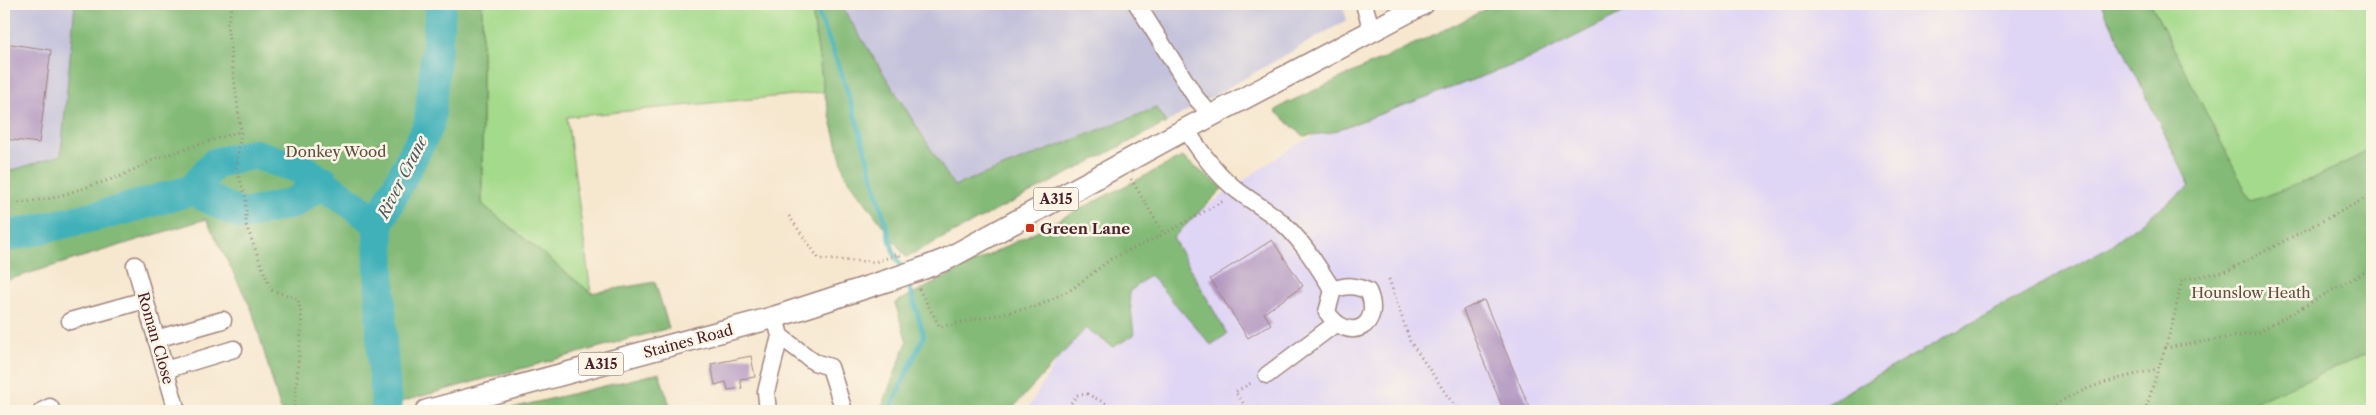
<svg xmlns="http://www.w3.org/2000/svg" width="2376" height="415" viewBox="0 0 2376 415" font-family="'Libre Caslon Text',serif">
<rect width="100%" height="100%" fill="#fcf5e5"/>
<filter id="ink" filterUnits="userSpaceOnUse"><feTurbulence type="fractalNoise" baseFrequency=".02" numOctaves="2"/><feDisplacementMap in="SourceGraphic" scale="10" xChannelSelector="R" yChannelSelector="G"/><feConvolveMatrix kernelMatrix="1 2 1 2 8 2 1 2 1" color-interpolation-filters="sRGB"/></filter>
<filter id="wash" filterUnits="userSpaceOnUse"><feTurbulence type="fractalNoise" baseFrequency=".0096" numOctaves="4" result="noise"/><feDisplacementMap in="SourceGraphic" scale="20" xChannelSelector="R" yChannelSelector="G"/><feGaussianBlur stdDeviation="1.12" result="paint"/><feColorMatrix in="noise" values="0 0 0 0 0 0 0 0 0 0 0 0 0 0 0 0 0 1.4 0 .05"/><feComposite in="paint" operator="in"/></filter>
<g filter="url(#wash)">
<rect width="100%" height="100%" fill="#f6e7cf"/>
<path fill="#dfd5f5" d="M1579,4H2101L2191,186L2107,248L1813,411H1026L1112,271L1294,146Z"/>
<path fill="#c3c1db" d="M4,4H75L61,155L4,173Z
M840,4H1342L1347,20L1166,123L1156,108L954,186Z"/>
<path fill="#a4da8b" stroke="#777c5b" d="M482,4H811L824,92L567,117L591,293L482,204Z
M2151,4H2372V411H1813L2107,248L2191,186L2235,171Z"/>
<path fill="#83ba77" stroke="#666c51" d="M75,4H482V204L591,293L655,282L669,328L368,411H281L252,310L206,219L4,281V173L61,155Z
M811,4H840L954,186L1156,108L1166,123L906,257L845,175L824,92Z
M1494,4H1640L1532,58L1329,133L1303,136L1275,111L1285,104L1457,24Z
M2101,4H2151L2251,201L2312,179L2372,149V352L2243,407L2242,411H1813L2107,248L2190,186Z
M1182,157L1223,188L1173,238L1227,334L1211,345L1150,275L1129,292L1134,335L1113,347L1086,328L1010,411H880L907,342L895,303Z
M659,373L672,411H498L508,409Z"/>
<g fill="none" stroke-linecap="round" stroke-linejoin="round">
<path stroke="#41b1b9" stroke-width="5" d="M814,4C850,83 870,170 894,253L903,271
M889,411L924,336L907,278"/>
<path stroke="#41b1b9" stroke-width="31" d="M192,190L242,215L293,203L324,182
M4,237L118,211L192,190L215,163L254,154L305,170L378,223
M387,411L382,349L378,223L429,125L441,4"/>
</g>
<g id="blocks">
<path fill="#b399c2" d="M4,43L51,50L39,143L4,139Z
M1272,240L1303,286L1264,313L1271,324L1248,338L1210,279Z
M1484,300L1525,397L1532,411H1505L1501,404L1463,310Z
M751,356L755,377L740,379L742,388L728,390L726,382L715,385L711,364Z"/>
</g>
</g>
<g filter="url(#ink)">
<use href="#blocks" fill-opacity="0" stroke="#a0837d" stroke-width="1"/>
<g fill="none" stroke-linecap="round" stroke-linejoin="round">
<defs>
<path id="minor" d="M1137,4L1196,98L1211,115
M1364,4L1372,31
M1186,129C1200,152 1216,174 1238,191C1251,201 1266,209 1279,220C1302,239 1317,266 1333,290C1347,285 1354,285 1368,291C1384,326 1348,345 1327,312L1333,290
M135,265L177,411
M775,317L780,336L814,362L830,367L844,411
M70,321L145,300
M156,339L223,320
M165,370L234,349
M1267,375L1335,324
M42,411L50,407L52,411
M768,411L766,392L780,336"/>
<path id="major" d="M924,268L947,259L1186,129L1423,4
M426,411L775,317L892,279"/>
</defs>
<use href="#minor" stroke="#a0837d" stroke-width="19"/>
<use href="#major" stroke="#a0837d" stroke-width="24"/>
<path stroke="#a0837d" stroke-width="3" stroke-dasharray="1 4" stroke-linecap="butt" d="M233,4L227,25L241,131L236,168L246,198V225L271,290L298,299L302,320L294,411
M1131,179L1164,234
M4,205L53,198L121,176L157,158L241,131
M789,216L819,259L875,262L899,254L900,256
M1389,279L1410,341L1458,411
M919,289L940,327L1038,306L1072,289L1111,259L1164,234L1225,200
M2165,348L2257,333L2372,268
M1065,411L1077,395L1087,394L1121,411
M1249,411L1235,392L1253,382
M2047,411C2079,386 2118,379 2157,369
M2145,411L2172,326L2182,280L2227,271L2372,195"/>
<use href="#minor" stroke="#fff" stroke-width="16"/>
<use href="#major" stroke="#fff" stroke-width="21"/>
<defs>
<path id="major-bridge" d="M892,279L924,268"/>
</defs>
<use href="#major-bridge" stroke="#a0837d" stroke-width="24" stroke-linecap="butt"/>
<use href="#major-bridge" stroke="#fff" stroke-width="21"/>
</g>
</g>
<rect fill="#c8321e" stroke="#fcf5e5" stroke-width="2" x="1025" y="223" width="10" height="10" rx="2.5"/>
<g text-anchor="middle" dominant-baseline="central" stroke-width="5" stroke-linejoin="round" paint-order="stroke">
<g fill="#fcf5e5" stroke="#7f5f63" stroke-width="1">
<rect x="1033.5" y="187.5" width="45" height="23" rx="4"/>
<rect x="578.5" y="352.5" width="45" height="23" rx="4"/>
</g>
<g font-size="14" font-weight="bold" fill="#4a1f2b">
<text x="1056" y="199">A315</text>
<text x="601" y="364">A315</text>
</g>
<g font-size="15" fill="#604e43" stroke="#fcf5e5">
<text x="336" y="151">Donkey Wood</text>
<text x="2251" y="292">Hounslow Heath</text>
</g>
<g font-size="15" font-weight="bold" fill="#4a1f2b" stroke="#fcf5e5" text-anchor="start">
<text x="1040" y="228">Green Lane</text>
</g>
<g font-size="15" fill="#4a1f2b" stroke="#fcf5e5">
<text transform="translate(156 338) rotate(74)">Roman Close</text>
<text transform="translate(688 341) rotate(-15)">Staines Road</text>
</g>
<g font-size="16" font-style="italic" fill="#465964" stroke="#fcf5e5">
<text transform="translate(402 177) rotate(-63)">River Crane</text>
</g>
</g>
<rect width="2376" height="415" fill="none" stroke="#fcf5e5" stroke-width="20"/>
</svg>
